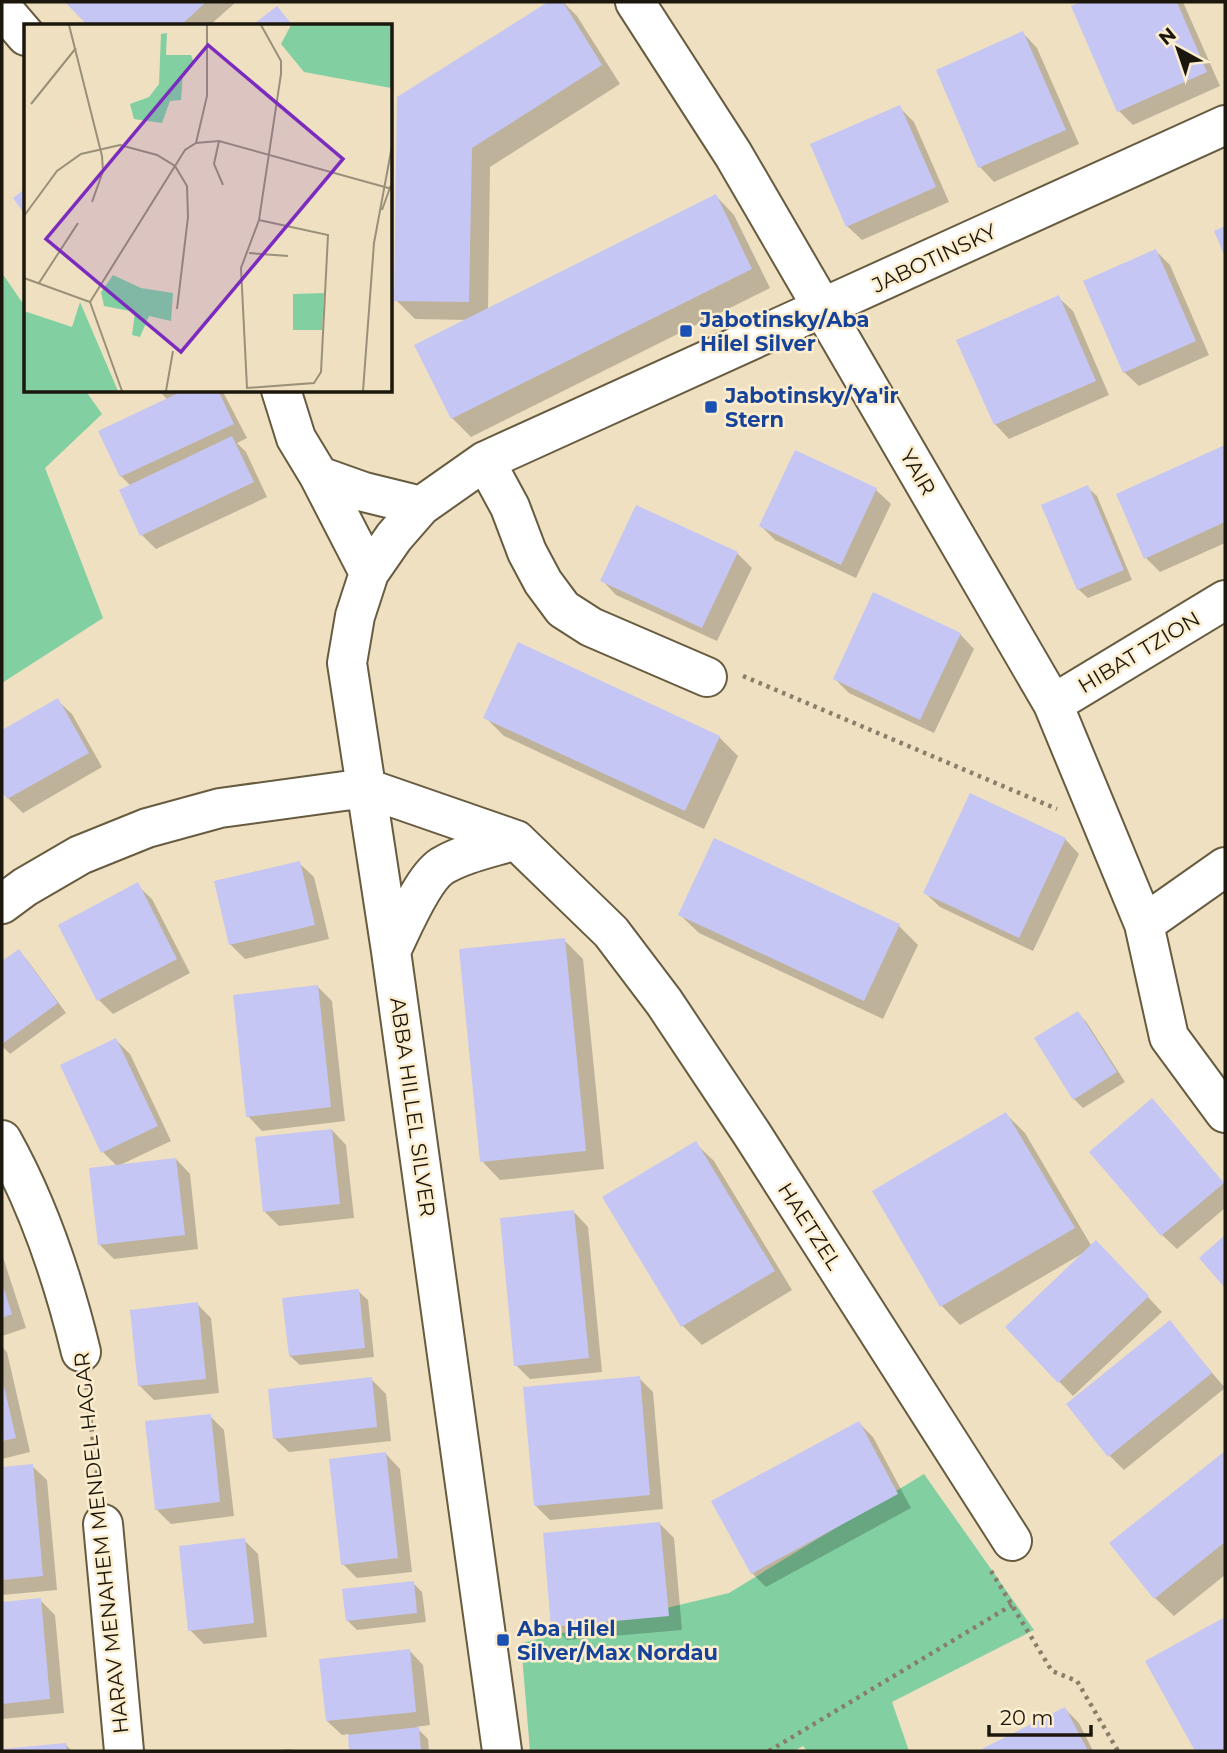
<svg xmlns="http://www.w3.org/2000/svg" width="1227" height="1753" viewBox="0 0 1227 1753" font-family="Montserrat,sans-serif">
<rect width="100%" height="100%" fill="#eee0c1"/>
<path fill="#82d0a2" d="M2,273L26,308V390H85L102,414L45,468L103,618L2,683Z
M924,1474L1034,1630L892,1702L909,1751H807L803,1746L794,1751H530L521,1643L729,1593Z"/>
<path fill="#0003" d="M68,2H236L209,26H90Z
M552,2H563L577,16L620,84L490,167L488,310L716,196L734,215L770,288L471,437L452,418L468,320L415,319L396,300L399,98Z
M1085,2H1183L1220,86L1133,125L1119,111L1074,7Z
M1023,33L1037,48L1079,144L994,182L980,167L938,71Z
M899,107L914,122L949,202L862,240L847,226Z
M1156,251L1170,265L1209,355L1139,386L1124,372Z
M1058,297L1073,311L1109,395L1009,439L995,424Z
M158,390H183L178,393L189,390H222L247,438L237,443L246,452L267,497L156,549L142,535L131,486L121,476L168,400Z
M1225,447V543L1160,572L1146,558L1118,495Z
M1087,487L1097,496L1132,580L1088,598L1078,589Z
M876,490L891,504L856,578L775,540L761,526Z
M636,507L737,553L752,568L717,641L616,595L602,580Z
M960,634L974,649L934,733L849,693L835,679Z
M57,700L72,714L102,767L23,813L8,798L2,787V732Z
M485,717L719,737L738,756L704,829L504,736Z
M1065,839L1079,854L1033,951L940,907L925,893Z
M715,841L899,926L918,945L883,1019L699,933L680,915Z
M299,863L314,877L329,939L245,959L230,944Z
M137,885L152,899L190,973L113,1014L99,1000Z
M564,940L583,959L604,1169L500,1180L482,1161Z
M19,951L28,961L66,1013L10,1054L2,1046V963Z
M317,986L332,1001L345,1121L262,1131L248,1116Z
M1078,1013L1087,1023L1125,1082L1083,1108L1074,1099Z
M116,1040L130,1054L171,1141L120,1165L176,1159L190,1174L198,1249L114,1259L100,1245L117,1166L103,1152L62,1066Z
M1006,1114L1025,1133L1092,1247L1110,1257L1162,1312L1073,1396L1007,1327L1085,1252L960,1325L942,1306L874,1192Z
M1166,1115L1225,1185V1208L1177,1249L1162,1235Z
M332,1130L346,1145L354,1218L279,1226L265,1212Z
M695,1143L714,1161L792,1290L702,1345L683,1326L605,1197Z
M574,1212L588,1227L602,1372L530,1379L516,1365Z
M2,1254L26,1328L2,1336Z
M358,1291L368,1300L374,1357L300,1365L290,1356Z
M197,1304L211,1318L219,1393L154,1400L139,1385Z
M1169,1322L1225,1388L1124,1470L1110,1456Z
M2,1347L7,1352L30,1452L2,1459Z
M639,1378L653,1392L663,1509L550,1520L535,1505Z
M371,1379L386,1394L391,1441L289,1452L274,1438Z
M210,1416L224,1430L234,1516L171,1524L156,1509Z
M859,1423L873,1437L911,1508L766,1587L752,1573Z
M1225,1453V1575L1174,1616L1155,1598L1112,1543Z
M386,1454L400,1469L412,1572L357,1578L343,1564Z
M32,1466L47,1480L57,1590L2,1595V1469Z
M660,1524L674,1538L682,1630L567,1640L553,1626Z
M244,1540L258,1554L267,1637L204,1644L190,1630Z
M413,1583L422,1592L426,1622L357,1630L347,1620Z
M40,1600L55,1615L64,1713L2,1719V1604Z
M1225,1619V1751H1197L1148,1662Z
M409,1650L423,1665L430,1725L416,1727L428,1739L429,1751H351L349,1734L342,1735L327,1721Z
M1065,1709L1079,1723L1093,1751H982Z
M66,1745L72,1751H2Z
M291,1749L293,1751H269Z"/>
<path fill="#c6c6f4" d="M65,2H206L180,26H88Z
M548,2H563L602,65L472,148L469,302L394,301L397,97Z
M1081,2H1177L1207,72L1117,112L1071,6Z
M277,6L293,26H251Z
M1023,31L1066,130L978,168L936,70Z
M900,105L936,187L846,227L810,144Z
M26,188V216L13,198Z
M716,194L752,269L451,419L414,345Z
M1225,226V257L1214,231Z
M1156,249L1196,341L1123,373L1083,281Z
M1059,295L1096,381L994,425L956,340Z
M185,390H218L234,424L120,477L98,431Z
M232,436L254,482L140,536L119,490Z
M1225,445V522L1144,559L1116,494Z
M795,450L877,488L841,565L759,526Z
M1088,485L1124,570L1077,590L1041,505Z
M636,505L738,552L702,628L600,581Z
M873,592L961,633L920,720L833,679Z
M518,642L720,736L685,811L483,718Z
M58,698L89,753L7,799L2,791V730Z
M970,793L1066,838L1019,938L923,893Z
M714,838L900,924L864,1001L678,915Z
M300,861L315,925L229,945L214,881Z
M138,882L177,959L97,1001L58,925Z
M565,938L586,1151L480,1162L459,949Z
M19,949L58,1003L2,1044V961Z
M318,985L331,1107L246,1117L233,995Z
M1078,1011L1117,1072L1073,1100L1034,1038Z
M116,1038L158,1126L101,1153L60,1065Z
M1152,1098L1224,1183L1161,1236L1089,1152Z
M1006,1112L1075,1228L940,1307L872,1191Z
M332,1129L340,1204L263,1212L255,1137Z
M696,1141L775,1271L681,1327L602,1197Z
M176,1158L185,1235L98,1245L89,1168Z
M574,1210L589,1358L514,1366L500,1218Z
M1225,1235V1288L1199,1258Z
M1096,1240L1149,1296L1058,1383L1005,1327Z
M2,1283L12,1314L2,1318Z
M359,1289L365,1348L289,1356L282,1298Z
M198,1302L206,1379L138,1386L130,1310Z
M1170,1320L1212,1373L1108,1457L1066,1404Z
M640,1376L650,1495L534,1506L523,1387Z
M372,1377L377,1427L273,1439L268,1389Z
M2,1378L16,1438L2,1441Z
M211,1414L220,1502L155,1510L145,1421Z
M859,1421L898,1494L751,1574L711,1501Z
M1225,1451V1542L1154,1599L1109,1543Z
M386,1452L398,1558L341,1565L329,1459Z
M33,1464L43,1576L2,1580V1467Z
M660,1522L669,1616L551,1627L543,1533Z
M245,1538L254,1623L188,1631L179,1546Z
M414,1581L417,1613L346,1621L342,1589Z
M41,1598L50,1699L2,1704V1602Z
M1225,1617V1751H1195L1145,1661Z
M410,1649L416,1712L326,1721L319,1659Z
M1065,1707L1088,1751H978Z
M419,1727L421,1751H349L348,1735Z
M66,1743L67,1751H2V1749Z"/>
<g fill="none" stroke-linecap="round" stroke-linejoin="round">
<defs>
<path id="minor" d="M635,2L733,154L1053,704L1144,924L1169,1037L1225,1113
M2,8L26,36
M281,390L296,438L319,476L369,573
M485,461L510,507L527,552L543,582L563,609L591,627L707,677
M319,476L364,492L421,506
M1053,704L1225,600
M2,904L25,887L80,855L147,828L220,808L366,788L516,840L611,932L664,1002L752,1134L1012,1541
M1144,924L1225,867
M391,951C402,929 422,879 442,866C464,853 491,848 516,840
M2,1140C39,1206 63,1278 81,1352
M103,1524L124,1751
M502,1751L391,951L347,663L355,616L369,573L394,537L421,506L485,461L1225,125"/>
</defs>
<use href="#minor" stroke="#675b40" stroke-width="42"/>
<path stroke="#887e69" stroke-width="4.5" stroke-dasharray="3.5 5" stroke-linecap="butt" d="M743,676L1057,809
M86,1386L99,1488
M991,1571L1052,1671L1077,1681L1118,1751
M769,1751L1012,1605"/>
<use href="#minor" stroke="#fff" stroke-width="38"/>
</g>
<g fill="#1a4fb4" stroke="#fbedce" stroke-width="2.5">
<rect x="679" y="324" width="14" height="14" rx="3.5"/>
<rect x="704" y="400" width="14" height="14" rx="3.5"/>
<rect x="496" y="1633" width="14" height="14" rx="3.5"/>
</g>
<g text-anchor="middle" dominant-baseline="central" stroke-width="5" stroke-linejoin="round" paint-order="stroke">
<g font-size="21" fill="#1c170c" stroke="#fbedce">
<text transform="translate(934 258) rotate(-25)">JABOTINSKY</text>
<text transform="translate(918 472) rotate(60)">YAIR</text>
<text transform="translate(1139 652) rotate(-31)">HIBAT TZION</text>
<text transform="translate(413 1107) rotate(82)">ABBA HILLEL SILVER</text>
<text transform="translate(810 1226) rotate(57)">HAETZEL</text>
<text transform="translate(101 1543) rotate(-96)">HARAV MENAHEM MENDEL HAGAR</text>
</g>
<g font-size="21" font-weight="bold" fill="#164399" stroke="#fbedce" text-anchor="start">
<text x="700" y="319">Jabotinsky/Aba<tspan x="700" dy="24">Hilel Silver</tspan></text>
<text x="725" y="395">Jabotinsky/Ya'ir<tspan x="725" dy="24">Stern</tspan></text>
<text x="517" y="1628">Aba Hilel<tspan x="517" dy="24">Silver/Max Nordau</tspan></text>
</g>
</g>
<g transform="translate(24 24)">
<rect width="368" height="368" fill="#eee0c1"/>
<path d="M267,1H367V64L280,48L257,20ZM143,9L142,31H167L170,39L159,49L157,76L146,77L138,99L110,95L106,80L125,73L135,60L137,10ZM89,251L117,264L149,269L147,297L125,292L116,313L108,311L111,288L80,282L77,268ZM300,269L298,306H269V270ZM56,278L94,367H0V287L48,303Z" fill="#82d0a2"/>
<path fill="none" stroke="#9a9079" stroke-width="2" d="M45,1L78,132L79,147L68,178M7,80L52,24M195,117L190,140L199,161M172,119L183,72V1M358,186L367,161M0,192L33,147L57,130L96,121L133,131L151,142L163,162L164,193L153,285M235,196L304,211L297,348L290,359L223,364L217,244L235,196L257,50V37L237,1M225,229L264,232M0,254L66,278L98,367M15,259L54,199M66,278L161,126L172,119L195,117L368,165M142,367L149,327M339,367L350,219L368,122"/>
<path fill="#7b2cbf" fill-opacity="0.15" stroke="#7b2cbf" stroke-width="3.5" d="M184,21L319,135L157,328L22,215Z"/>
<rect width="368" height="368" fill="none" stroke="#1c170c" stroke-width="3.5"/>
</g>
<rect width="1227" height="1753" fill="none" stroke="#1c170c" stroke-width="7"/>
<g transform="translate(1178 49) rotate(320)" stroke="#fbedce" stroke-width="5" paint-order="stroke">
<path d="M0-5L12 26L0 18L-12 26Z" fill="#1c170c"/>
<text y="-10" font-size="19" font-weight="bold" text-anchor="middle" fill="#1c170c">N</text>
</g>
<path d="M989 1725v10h102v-10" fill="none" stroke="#1c170c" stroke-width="3.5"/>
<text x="1000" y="1725" font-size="21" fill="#1c170c" stroke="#fbedce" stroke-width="5" paint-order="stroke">20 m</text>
</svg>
